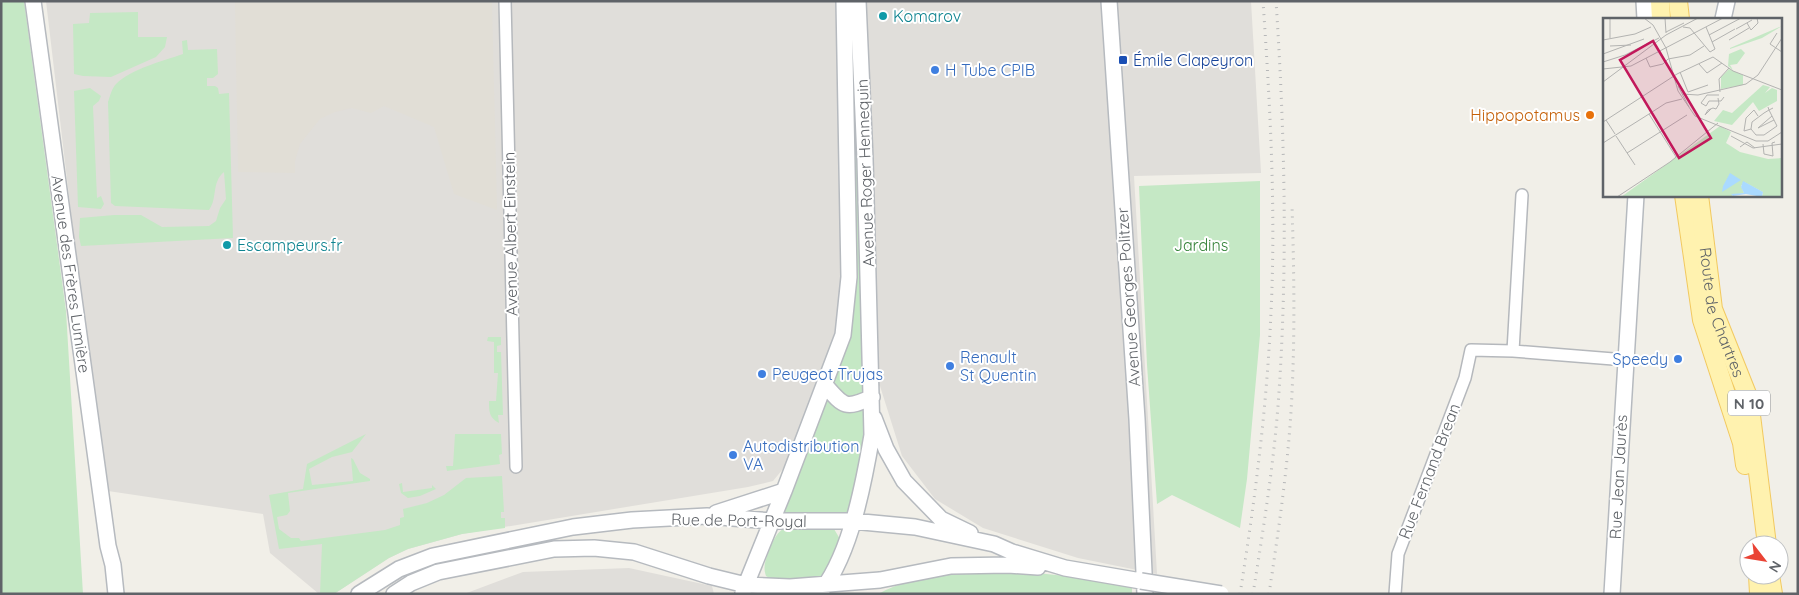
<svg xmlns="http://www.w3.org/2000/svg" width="1799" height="595" viewBox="0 0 1799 595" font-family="Quicksand,sans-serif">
<rect width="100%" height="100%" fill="#f1efe8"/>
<path fill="#e0deda" d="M46,1H1251L1261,173L1134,176L1157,574L1078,558L983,528L935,499L902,456L880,386L823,375L787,464L773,481L748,487L462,534L408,549L389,558L334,594H319L270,553L263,514L108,491L75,247Z
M629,568L712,586L714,594H464L523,572Z"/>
<path fill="#e1ded6" d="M235,1H492L497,210L454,194L434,127L384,106L371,113L352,108L335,112L320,119L300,144L295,161V173L238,172Z"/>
<path fill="#c5e8c5" d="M1,1H24L66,311L83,594H1Z
M848,1H857L867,389L862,396L846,400L835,392L834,383L848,331Z
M138,12V37H167L165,47L156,57L111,77L83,76L74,74L73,24L89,23L90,13Z
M187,40L188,50L217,49L218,74L213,78H207V86H215L218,88L219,94L229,93L233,238L81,246L79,237L80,218L114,215H141L162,227L209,226L216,221L220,208L226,199L224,172C211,183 218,198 209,210L115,206L111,203L108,102C110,96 112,88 116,84C131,69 163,61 183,54L182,41Z
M90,88L101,96L99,101L93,106L97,198L101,196L104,204L101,209L78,207L74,91Z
M1260,181V335L1247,479L1240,528L1172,495L1157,504L1147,365L1139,186Z
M488,337H501V345L497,346V352H501L503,415H498L499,423C489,418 489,411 489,401H496L498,373H494V342L487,341Z
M827,398L867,405L864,449L850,516L784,514Z
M366,434L352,452L332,457L309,469L312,485L353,481L351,458L353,459L360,473L370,479V481L288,493L290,511L287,515L277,517L279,529L291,538H299L301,541L385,530L400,525V518L404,517L403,509L427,503L444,495L466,478L502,476L504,512H501V518H505V528L462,534L408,549L389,558L334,594H320L322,544L279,549L269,495L303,489L307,464Z
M455,434H501L502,454L499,455L500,464L447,471L446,466H453Z
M402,483L403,492L432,488V485L436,489L420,496L408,498L401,493L399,484Z
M818,526L834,529L840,539L835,557L822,578L813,582L773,580L766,576C763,567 765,562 768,553C781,520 787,527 818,526Z
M1027,572L1075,577L1132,587V594H878C923,570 977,574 1027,572Z"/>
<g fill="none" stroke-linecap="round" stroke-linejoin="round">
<defs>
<path id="street" d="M505,1L516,467
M1642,1L1643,19
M1513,351L1522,195
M1395,594L1398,554L1465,378L1471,350L1513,351L1626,360"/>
<path id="secondary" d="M33,1L108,546L113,565L116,594
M1109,1L1137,419L1145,594
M1651,19L1653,1
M1723,19L1727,1
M825,385C843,406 845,410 872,397
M874,418L886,449L904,481L941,519L970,533
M716,513L784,491
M822,590C851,552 864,482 872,435L865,159L858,1
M743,592L784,491L843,335L849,277L844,1
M359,594L399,569L433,556L573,527L632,520L707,516L772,521H852L915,527L994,544L1012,552L1065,568L1141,581
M394,594L411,583L438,572L554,549L594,548L634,552L709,576L746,585L790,587L880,580L951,566L1008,565L1038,567
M1612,594L1636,195"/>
<g id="primary">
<path d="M1660,1L1661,19"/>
<path d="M1678,1L1680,19"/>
<path d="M1684,195L1702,320L1742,443L1745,465"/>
<path id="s1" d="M1699,195L1713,309L1749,399L1767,545"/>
<path d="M1758,575L1759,594"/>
<path d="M1770,575L1773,594"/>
</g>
</defs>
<use href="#street" stroke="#b5b8bc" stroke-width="14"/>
<use href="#secondary" stroke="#b6babf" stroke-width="18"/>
<use href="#primary" stroke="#f2c960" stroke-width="20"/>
<use href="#street" stroke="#fff" stroke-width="11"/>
<use href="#secondary" stroke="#fff" stroke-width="15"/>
<use href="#primary" stroke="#fff2af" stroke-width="18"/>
<path stroke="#b6b7b8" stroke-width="3" stroke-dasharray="1 6" stroke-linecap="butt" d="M1240,594C1255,500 1267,406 1271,312C1276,208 1270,104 1263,1
M1253,594C1263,531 1273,469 1278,406C1288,270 1285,138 1276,1
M1269,594C1279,527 1289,460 1292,393C1295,330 1294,268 1292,206"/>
<defs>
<path id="secondary-bridge" d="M1141,581L1221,594"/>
</defs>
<use href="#secondary-bridge" stroke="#b6babf" stroke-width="18" stroke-linecap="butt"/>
<use href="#secondary-bridge" stroke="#fff" stroke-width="15"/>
</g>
<g fill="#0f9aa8" stroke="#fff" stroke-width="2">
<circle cx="883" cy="16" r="5"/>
<circle cx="227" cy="245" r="5"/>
</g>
<rect fill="#1a4fb4" stroke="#fff" stroke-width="2" x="1118" y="55" width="10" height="10" rx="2.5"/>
<g fill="#3f7fe0" stroke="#fff" stroke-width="2">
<circle cx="935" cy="70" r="5"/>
<circle cx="1678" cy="359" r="5"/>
<circle cx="950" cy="366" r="5"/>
<circle cx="762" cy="374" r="5"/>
<circle cx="733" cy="455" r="5"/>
</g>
<circle fill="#e8710a" stroke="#fff" stroke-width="2" cx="1590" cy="115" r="5"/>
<g text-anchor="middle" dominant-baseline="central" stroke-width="4" stroke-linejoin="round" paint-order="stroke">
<rect fill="#fff" stroke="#8f9295" stroke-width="1" x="1728" y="390.5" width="42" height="25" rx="4"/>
<g font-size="15" font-weight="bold" fill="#5f6368">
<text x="1749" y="403">N 10</text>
</g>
<g font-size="16" fill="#0d838f" stroke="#fff" text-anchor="start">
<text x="893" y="16">Komarov</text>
<text x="237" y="245">Escampeurs.fr</text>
</g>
<g font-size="16" fill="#164399" stroke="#fff" text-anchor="start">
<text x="1133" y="60">Émile Clapeyron</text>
</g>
<g font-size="16" fill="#366cbe" stroke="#fff" text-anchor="start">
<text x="945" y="70">H Tube CPIB</text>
<text x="960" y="357">Renault<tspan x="960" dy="18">St Quentin</tspan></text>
<text x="1668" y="359" text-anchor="end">Speedy</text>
<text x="772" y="374">Peugeot Trujas</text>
<text x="743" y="446">Autodistribution<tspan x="743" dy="18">VA</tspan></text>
</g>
<g font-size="16" fill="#c56008" stroke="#fff" text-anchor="end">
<text x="1580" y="115">Hippopotamus</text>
</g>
<g font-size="16" fill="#5f6368" stroke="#fff">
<text transform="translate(865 173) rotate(-92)">Avenue Roger Hennequin</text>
<text transform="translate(510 234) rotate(-91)">Avenue Albert Einstein</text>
<text transform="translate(71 274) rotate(82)">Avenue des Frères Lumière</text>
<text transform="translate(1128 297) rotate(-94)">Avenue Georges Politzer</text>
<text stroke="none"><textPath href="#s1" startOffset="120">Route de Chartres</textPath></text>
<text transform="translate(1429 471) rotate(-69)">Rue Fernand Brean</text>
<text transform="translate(1618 477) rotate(-87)">Rue Jean Jaurès</text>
<text transform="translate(739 520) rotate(1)">Rue de Port-Royal</text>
</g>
<g font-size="16" fill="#348238" stroke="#fff">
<text x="1201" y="245">Jardins</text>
</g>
</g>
<g transform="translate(1603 18)">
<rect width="179" height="179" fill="#f1efe8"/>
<path d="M179,8L159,20L127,31V30ZM138,31L142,35L134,46L127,47L130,52L125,48L126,36ZM126,51L140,57V67L118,71V59ZM160,67L167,69L162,75L169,70L174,72V83L156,93L150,84L129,107L111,103L120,92L129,95ZM117,108L128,114L123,125L137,134L165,141L179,140V179H159L160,174L141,164L138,168L141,175L129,177L131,179H18Z" fill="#c5e8c5"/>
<path d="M127,155L138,162L119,174L120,168ZM140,163L160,174L159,179L143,176L130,178L128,176L141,175L138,169Z" fill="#aadaff"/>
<path fill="none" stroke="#b3b3b1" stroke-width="1" d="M41,0L50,7L63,30L75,73L92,98L153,123H165L179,114M62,0L63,15M144,5L148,12L155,5L154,0M80,9L87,10L107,34L112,31L103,9M133,11L149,2M63,14L81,5M174,15L167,26L179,34M106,17L138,0M7,20V0M0,22L32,16L48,9M126,22L146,10M109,24L132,11M7,28L28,27M0,36L41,21M43,40L47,49L60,46L65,41L87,37L101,28M0,44L22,37L56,20M96,46L104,55L119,45M0,51L28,48L120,0M77,54L85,74L105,67M0,64L63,17L95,0M75,68L86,89M117,74L116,61L126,50M79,76L95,77L143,66L155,57L179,20M116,77H104L98,85L103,88L106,83H118L121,79M165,89L166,92L174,108L161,117H153L148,111L149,104L161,95L166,92L170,90M108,91L102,97L105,92L110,90L113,91L116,86L115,80M46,96L73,139M46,96L63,85L79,81M169,98L155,110L171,102M3,102L12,116M0,104L74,56L110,39L130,53L179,72M148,111L141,113L143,100L151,92L155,98M13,118L32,147M128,118L150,130L179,126M0,125L46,96M160,126L161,136L170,138L169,125L172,124M137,129L144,124L152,130M24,135L84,97M14,179L67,144L115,105"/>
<path fill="#c2185b" fill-opacity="0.15" stroke="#c2185b" stroke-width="2.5" d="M50,23L108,120L76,140L17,42Z"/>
<rect width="179" height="179" fill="none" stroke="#5f6368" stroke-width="2.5"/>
</g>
<rect width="1799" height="595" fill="none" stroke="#5f6368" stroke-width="5"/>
<g transform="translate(1764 560) rotate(121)"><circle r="24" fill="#ffffff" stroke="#bfc1c3"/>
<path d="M0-4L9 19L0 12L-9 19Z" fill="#ea4335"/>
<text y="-8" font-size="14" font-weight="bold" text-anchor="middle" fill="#5f6368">N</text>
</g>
</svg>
